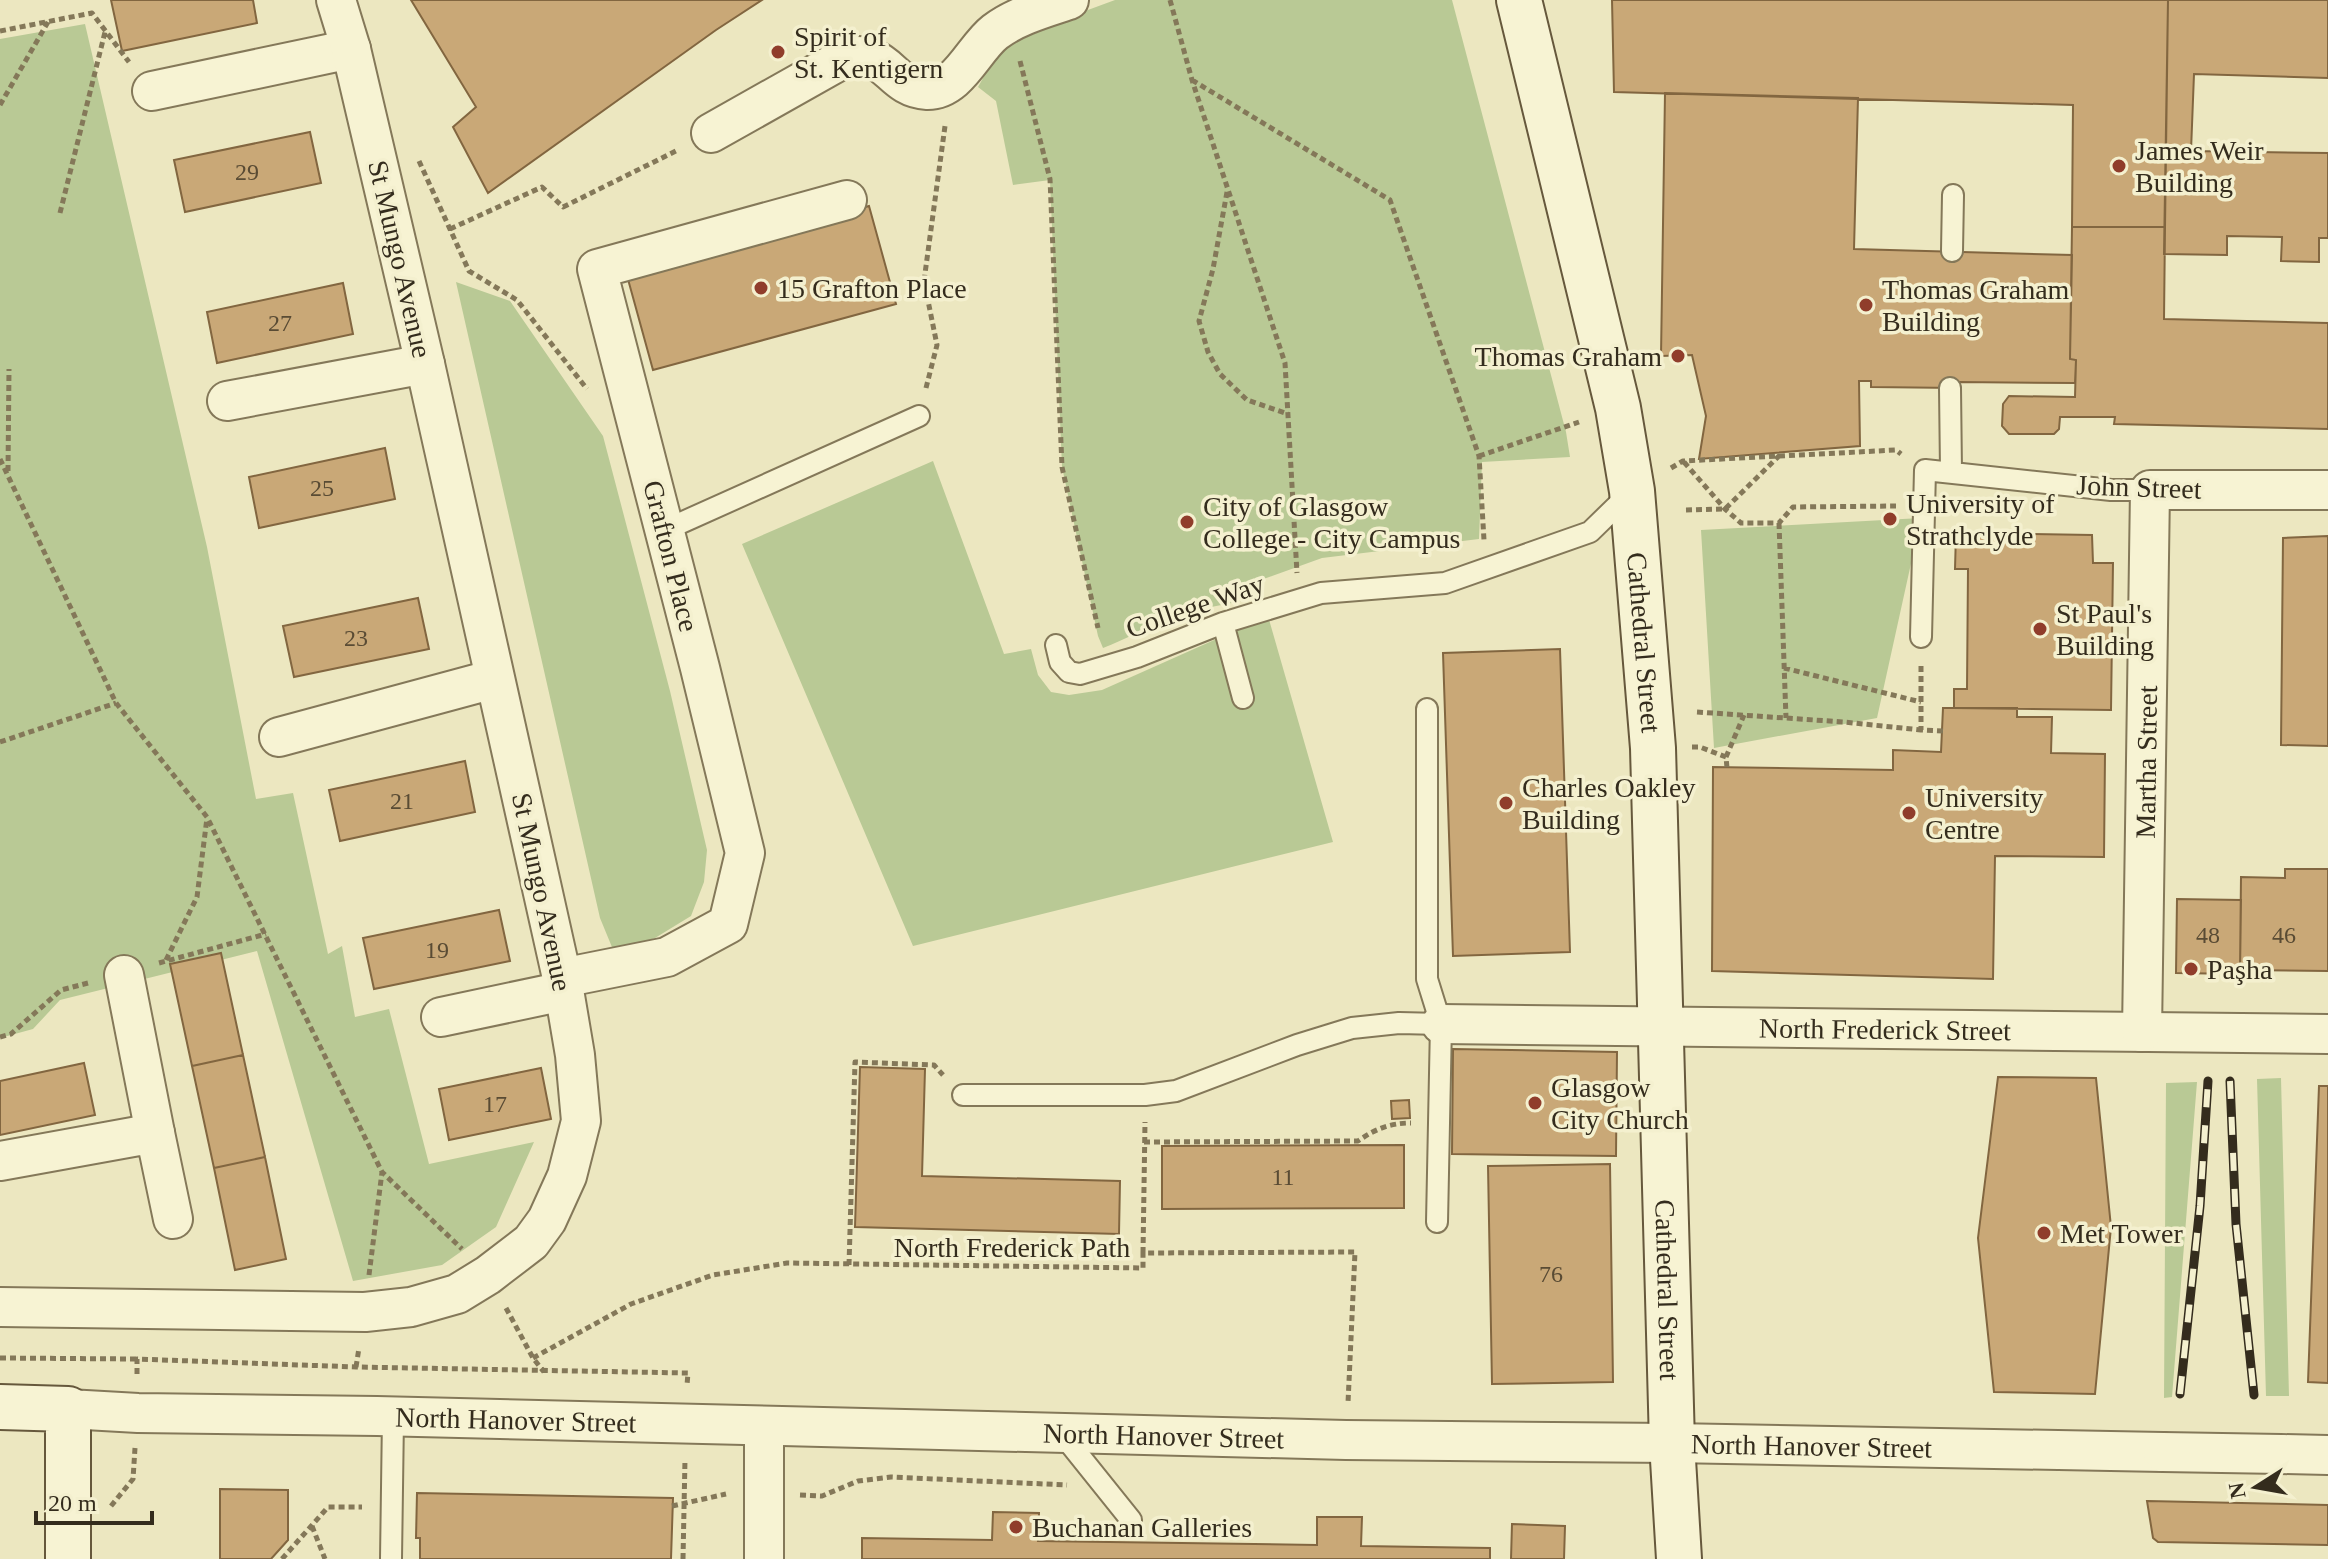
<svg xmlns="http://www.w3.org/2000/svg" width="2328" height="1559" viewBox="0 0 2328 1559" font-family="Georgia,serif">
<rect width="100%" height="100%" fill="#ece7c0"/>
<path fill="#b9c995" d="M1115,0H1452L1566,432L1570,457L1482,462L1479,539L1322,558L1255,582L1257,598C1227,604 1195,609 1166,619C1144,628 1125,640 1103,648L1098,636L1062,467L1050,180L1013,185L996,101L978,87L1004,41Z
M85,24L207,547L256,799L293,793L328,954L342,946L355,1017L389,1009L429,1164L534,1142L496,1227L442,1265L353,1281L257,951L60,1000L33,1029L0,1038V39Z
M456,282L510,301L603,436L670,691L707,850L704,882L691,916L655,938L614,952L600,918Z
M933,461L1004,654L1031,649L1038,675L1051,692L1069,695L1102,690L1268,616L1333,842L913,946L742,544Z
M1921,518L1877,718L1714,748L1701,530Z
M2281,1078L2289,1396H2266L2257,1079Z
M2197,1082L2172,1397L2164,1398L2166,1083Z"/>
<path fill="#c9a877" stroke="#826640" stroke-width="2" d="M111,0H253L257,23L122,51Z
M411,0H762L716,30L488,193L453,127L476,107Z
M1612,0H2168L2165,227H2072L2073,105L1614,92Z
M2168,0H2328V78L2194,74L2191,151L2328,153V238H2319V262L2281,261L2282,237L2227,236V255L2164,254Z
M1665,93L1858,98L1854,249L2072,255L2070,359L2076,360L2075,383L1957,382V388L1871,387V381H1859L1860,446L1699,459L1706,416L1692,355L1661,356Z
M310,132L321,183L185,212L174,160Z
M869,206L896,304L653,370L626,272Z
M2072,227H2165L2164,319L2328,323V429L2114,424L2115,417H2060L2059,429L2054,434H2009L2002,426L2003,404L2009,396L2075,397L2076,360L2070,359Z
M343,283L353,334L217,363L207,312Z
M385,448L395,499L259,528L249,477Z
M1956,533L2092,535L2093,563H2113L2111,710L1954,708V689H1967L1968,569H1955Z
M2328,536V746L2281,745L2283,538Z
M418,598L429,649L294,677L283,626Z
M1560,649L1570,952L1453,956L1443,653Z
M1943,708H2017V717H2052L2051,753L2105,754L2104,857L1995,856L1993,979L1712,971L1713,767L1893,770V750L1941,752Z
M465,761L475,812L340,841L329,790Z
M2285,869H2328V971L2240,970L2241,877L2285,878Z
M2177,899L2241,900L2240,974L2176,973Z
M499,910L510,961L374,989L363,938Z
M221,953L243,1055L192,1066L170,964Z
M1453,1049L1617,1052L1616,1156L1452,1154Z
M243,1055L265,1157L214,1168L192,1066Z
M84,1063L95,1115L0,1135V1081Z
M860,1067L925,1069L922,1176L1120,1181L1119,1234L855,1227Z
M541,1068L551,1119L449,1140L439,1089Z
M1998,1077L2096,1078L2111,1227L2095,1394L1994,1392L1978,1238Z
M2319,1086H2328V1383L2308,1382Z
M1409,1100L1410,1118L1392,1119L1391,1101Z
M1404,1145V1208L1162,1209V1146Z
M265,1157L286,1259L235,1270L214,1168Z
M1610,1164L1613,1382L1492,1384L1488,1166Z
M220,1489L288,1490V1540L271,1559H220Z
M417,1493L673,1498L671,1559H420V1538H416Z
M2147,1501L2328,1505V1545L2158,1542L2153,1538Z
M993,1512L1039,1513L1038,1541L1317,1545V1517H1362L1361,1546L1490,1548V1559H862V1538L992,1540Z
M1512,1524L1565,1526L1564,1559H1511Z"/>
<g fill="none" stroke-linecap="round" stroke-linejoin="round">
<defs>
<path id="lane" d="M1952,251L1953,195
M1950,388L1951,471
M663,531L919,416
M1223,623L1243,698
M1921,637L1925,470L2111,490H2150
M1056,645L1060,662L1069,672L1080,674L1137,657L1223,623L1321,593L1445,583L1590,532L1629,494
M1427,709V979L1441,1024L1437,1222
M963,1095H1145L1176,1091L1297,1045L1352,1028L1399,1023L1441,1024
M1062,1434L1131,1520
M391,1559L393,1417"/>
<g id="street">
<path d="M152,91L351,49"/>
<path d="M711,133L846,57C890,49 889,88 927,90C958,91 974,48 995,32C1016,16 1045,8 1069,0"/>
<path d="M227,401L425,364"/>
<path d="M279,737L494,679"/>
<path d="M124,975L155,1133"/>
<path d="M562,978L667,957L728,924L745,853L700,668L597,269L847,200"/>
<path d="M441,1017L564,991"/>
<path id="s1" d="M1441,1024L2328,1034"/>
<path id="s2" d="M2142,1032L2150,490H2328"/>
<path d="M0,1161L155,1133L173,1219"/>
<path d="M0,1307L365,1312L411,1307L457,1294L488,1275L531,1242L547,1220L567,1176L581,1121L575,1055L562,978L425,364L351,49L336,0"/>
<path id="s3" d="M68,1409L138,1413L377,1416L1346,1440L1672,1443L2163,1452"/>
<path d="M2281,1454L2328,1455"/>
<path d="M764,1559V1426"/>
</g>
<g id="secondary">
<path id="s4" d="M1519,0L1618,408L1632,491L1653,748L1672,1443L1679,1559"/>
<path d="M0,1407L68,1409V1559"/>
</g>
</defs>
<use href="#lane" stroke="#847859" stroke-width="24"/>
<use href="#street" stroke="#847859" stroke-width="42"/>
<use href="#secondary" stroke="#66583c" stroke-width="48"/>
<path stroke="#847859" stroke-width="5" stroke-dasharray="6 4" stroke-linecap="butt" d="M1170,0L1192,80L1285,363L1297,573
M0,31L92,13L129,62
M1020,61L1050,179L1062,467L1098,628
M1192,80L1390,200L1479,456L1484,540
M0,105L48,22
M419,161L469,271L517,300L587,389
M1227,192L1213,269L1199,321L1208,352L1220,374L1247,400L1288,414
M60,213L105,32
M450,229L542,187L563,207L678,150
M926,388L937,345L924,281L945,126
M1479,456L1579,422
M0,459L116,703L207,817L382,1172L462,1249
M1684,462L1725,509L1741,523H1779L1793,507L1896,506
M1671,468L1683,461L1896,450L1901,454
M8,471L9,369
M1686,510L1725,509L1780,455
M1779,523L1786,718
M1921,666V730L1943,731
M1784,668L1921,702
M1697,712L1844,722L1921,730
M0,742L116,703
M1692,747H1700L1726,757L1727,768
M1726,757L1744,715
M166,960L197,897L207,818
M159,963L266,934
M0,1037L11,1034L61,990L88,983
M1144,1142L1358,1141C1375,1129 1390,1123 1411,1123
M1143,1253L1145,1122
M849,1265L855,1062L934,1065L943,1075
M369,1275L382,1172
M506,1308L533,1358L544,1372
M0,1358L137,1359
M533,1358L631,1304L713,1275L787,1263L1143,1268V1253L1355,1252L1348,1403
M356,1367L359,1348
M137,1374V1359L356,1367L688,1373L687,1385
M800,1495L822,1496L858,1481L891,1477L1067,1485
M111,1506L133,1479L135,1448
M672,1506L726,1494
M312,1526L325,1559
M282,1559L328,1507H362
M683,1559L685,1459"/>
<use href="#lane" stroke="#f7f3d3" stroke-width="20"/>
<use href="#street" stroke="#f7f3d3" stroke-width="38"/>
<use href="#secondary" stroke="#f7f3d3" stroke-width="44"/>
<defs>
<path id="rail" d="M2230,1081L2236,1224L2254,1395
M2180,1394L2200,1206L2208,1081"/>
</defs>
<use href="#rail" stroke="#342c1d" stroke-width="9"/>
<use href="#rail" stroke="#f4f0cf" stroke-width="6" stroke-dasharray="18" stroke-linecap="butt"/>
<defs>
<path id="street-bridge" d="M2163,1452L2281,1454"/>
</defs>
<use href="#street-bridge" stroke="#847859" stroke-width="42" stroke-linecap="butt"/>
<use href="#street-bridge" stroke="#f7f3d3" stroke-width="38"/>
</g>
<g fill="#903d2b" stroke="#f4f0cf" stroke-width="3">
<circle cx="778" cy="52" r="8"/>
<circle cx="2119" cy="166" r="8"/>
<circle cx="761" cy="288" r="8"/>
<circle cx="1866" cy="305" r="8"/>
<circle cx="1678" cy="356" r="8"/>
<circle cx="1890" cy="519" r="8"/>
<circle cx="1187" cy="522" r="8"/>
<circle cx="2040" cy="629" r="8"/>
<circle cx="1506" cy="803" r="8"/>
<circle cx="1909" cy="813" r="8"/>
<circle cx="2191" cy="969" r="8"/>
<circle cx="1535" cy="1103" r="8"/>
<circle cx="2044" cy="1233" r="8"/>
<circle cx="1016" cy="1527" r="8"/>
</g>
<g text-anchor="middle" dominant-baseline="central" stroke-width="7" stroke-linejoin="round" paint-order="stroke">
<g font-size="24" fill="#594b34">
<text x="247" y="172">29</text>
<text x="280" y="323">27</text>
<text x="322" y="488">25</text>
<text x="356" y="638">23</text>
<text x="402" y="801">21</text>
<text x="2208" y="935">48</text>
<text x="2284" y="935">46</text>
<text x="437" y="950">19</text>
<text x="495" y="1104">17</text>
<text x="1283" y="1177">11</text>
<text x="1551" y="1274">76</text>
</g>
<g font-size="28" fill="#342c1d" stroke="#f4f0cf" text-anchor="start">
<text x="794" y="36">Spirit of<tspan x="794" dy="32">St. Kentigern</tspan></text>
<text x="2135" y="150">James Weir<tspan x="2135" dy="32">Building</tspan></text>
<text x="777" y="288">15 Grafton Place</text>
<text x="1882" y="289">Thomas Graham<tspan x="1882" dy="32">Building</tspan></text>
<text x="1662" y="356" text-anchor="end">Thomas Graham</text>
<text x="1906" y="503">University of<tspan x="1906" dy="32">Strathclyde</tspan></text>
<text x="1203" y="506">City of Glasgow<tspan x="1203" dy="32">College - City Campus</tspan></text>
<text x="2056" y="613">St Paul's<tspan x="2056" dy="32">Building</tspan></text>
<text x="1522" y="787">Charles Oakley<tspan x="1522" dy="32">Building</tspan></text>
<text x="1925" y="797">University<tspan x="1925" dy="32">Centre</tspan></text>
<text x="2207" y="969">Paşha</text>
<text x="1551" y="1087">Glasgow<tspan x="1551" dy="32">City Church</tspan></text>
<text x="2060" y="1233">Met Tower</text>
<text x="1032" y="1527">Buchanan Galleries</text>
</g>
<g font-size="28" fill="#342c1d" stroke="#f4f0cf">
<text transform="translate(400 259) rotate(77)">St Mungo Avenue</text>
<text transform="translate(2139 487) rotate(2)">John Street</text>
<text transform="translate(671 556) rotate(76)">Grafton Place</text>
<text transform="translate(1195 606) rotate(-19)">College Way</text>
<text stroke="none"><textPath href="#s4" startOffset="656">Cathedral Street</textPath></text>
<text stroke="none"><textPath href="#s2" startOffset="270">Martha Street</textPath></text>
<text transform="translate(542 892) rotate(78)">St Mungo Avenue</text>
<text stroke="none"><textPath href="#s1" startOffset="444">North Frederick Street</textPath></text>
<text x="1012" y="1247">North Frederick Path</text>
<text stroke="none"><textPath href="#s4" startOffset="1304">Cathedral Street</textPath></text>
<text stroke="none"><textPath href="#s3" startOffset="448">North Hanover Street</textPath></text>
<text stroke="none"><textPath href="#s3" startOffset="1096">North Hanover Street</textPath></text>
<text stroke="none"><textPath href="#s3" startOffset="1744">North Hanover Street</textPath></text>
</g>
</g>
<g transform="translate(2256 1487) rotate(259)" stroke="#f4f0cf" stroke-width="6" paint-order="stroke">
<path d="M0-6L14 30L0 20L-14 30Z" fill="#342c1d"/>
<text y="-12" font-size="22" font-weight="bold" text-anchor="middle" fill="#342c1d">N</text>
</g>
<path d="M36 1511v12h116v-12" fill="none" stroke="#342c1d" stroke-width="4"/>
<text x="48" y="1511" font-size="24" fill="#342c1d" stroke="#f4f0cf" stroke-width="6" paint-order="stroke">20 m</text>
</svg>
